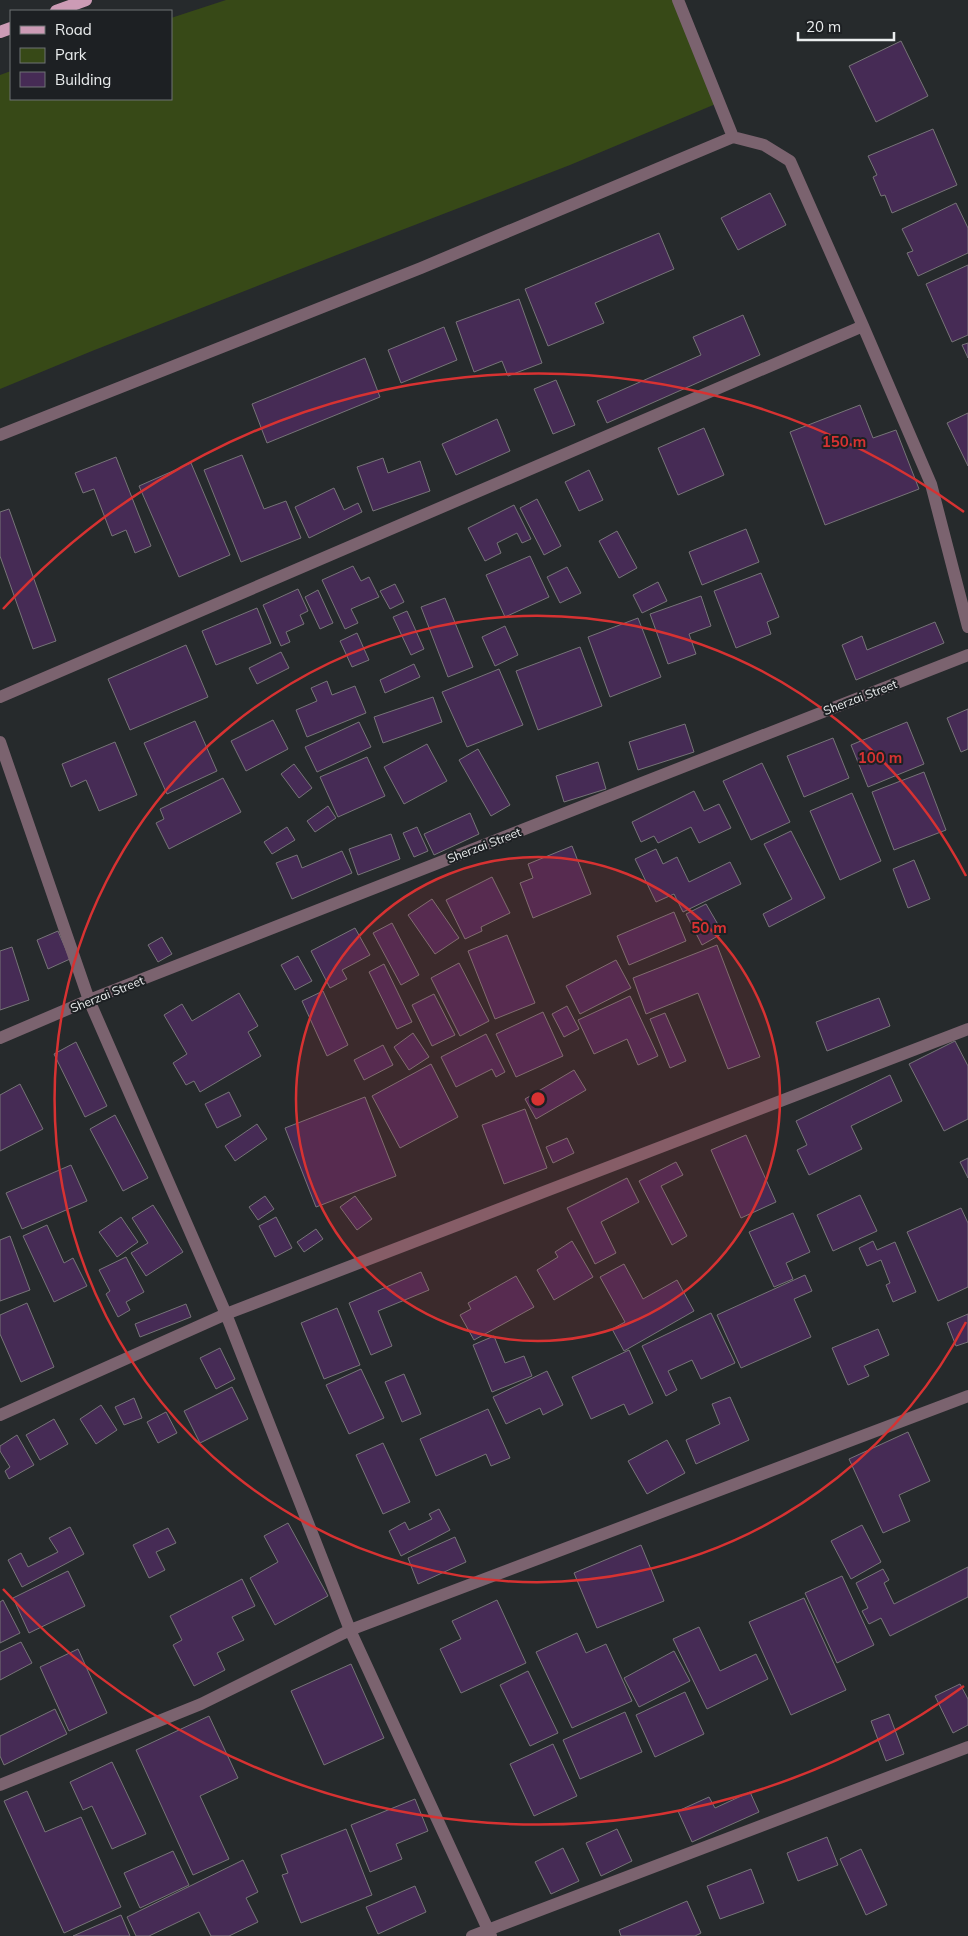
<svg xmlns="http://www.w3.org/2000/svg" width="968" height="1936" viewBox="0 0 968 1936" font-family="Mulish,sans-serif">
<rect width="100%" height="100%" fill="#262a2c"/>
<path fill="#374917" d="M226,0H677L718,103L570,165L285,275L92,351L0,389V75L11,71V99H171V18Z"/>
<path fill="#462b55" stroke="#777478" d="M901,41L928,96L876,122L849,66Z
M933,129L957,185L892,213L885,195L881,196L873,177L877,175L868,156Z
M770,193L786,225L738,250L721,218Z
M956,203L968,228V253L918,276L907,253L913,251L902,229Z
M659,233L674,269L595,303L604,323L548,346L525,289Z
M968,265V335L952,342L926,284Z
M519,299L542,363L508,376L502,361L474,372L456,322Z
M743,315L760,355L607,423L597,401L701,355L693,337Z
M444,327L457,360L401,383L388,350Z
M968,343V358L962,345Z
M365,358L380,397L267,443L252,404Z
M556,380L575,425L553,434L534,389Z
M860,405L873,438L896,430L919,489L825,525L790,432Z
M968,413V466L947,423Z
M497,419L510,451L456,475L442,444Z
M704,428L724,475L678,495L658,448Z
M242,455L264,509L286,501L301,538L241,562L204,470Z
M116,457L151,546L135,553L126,530L112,536L94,489L83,493L75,473Z
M383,458L388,473L420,461L430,491L373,511L357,467Z
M191,463L230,555L179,577L139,486Z
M589,470L603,500L579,511L565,482Z
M334,488L344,510L358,503L362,512L309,538L295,507Z
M537,499L561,546L544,555L520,508Z
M514,505L531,539L522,543L517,533L497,543L501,553L485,561L468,528Z
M9,509L56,641L33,649L0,556V512Z
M746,529L759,562L702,585L689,552Z
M617,531L637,568L619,578L599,541Z
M530,556L549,597L505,617L486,575Z
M353,566L361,581L369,577L379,597L351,609L358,623L345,629L322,580Z
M567,567L581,593L560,603L547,577Z
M761,573L779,617L767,622L771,634L736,648L714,591Z
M658,582L667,601L642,613L633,595Z
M395,584L404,602L390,609L380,591Z
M298,589L308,611L300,615L304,624L286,632L290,642L281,646L263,605Z
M318,590L333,623L320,629L305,597Z
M701,596L711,626L689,634L696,654L668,664L650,614Z
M445,598L473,667L448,677L421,607Z
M257,608L271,643L216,665L202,631Z
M407,611L424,649L411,655L393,617Z
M638,618L661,677L610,697L588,637Z
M935,622L944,643L856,680L842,645L862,636L867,650Z
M505,626L518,655L495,666L482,637Z
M357,633L369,660L352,667L340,641Z
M186,645L208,697L130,730L108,679Z
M580,647L602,706L538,730L516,671Z
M281,652L289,668L257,684L249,668Z
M414,664L420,677L385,693L380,680Z
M499,669L523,725L467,747L442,692Z
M327,681L332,695L355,686L366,713L307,737L296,710L317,701L311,688Z
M433,697L442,722L383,743L374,717Z
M968,709V749L961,752L947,718Z
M273,720L288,749L246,771L231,741Z
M195,721L217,771L167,794L144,743Z
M359,722L371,747L317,772L305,747Z
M907,722L924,764L868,787L851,745Z
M685,724L694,752L638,770L629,742Z
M833,738L849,778L804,797L787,756Z
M115,742L137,795L99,811L86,780L71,787L62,764Z
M427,744L447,781L404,804L384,767Z
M478,749L510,805L491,816L459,760Z
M367,757L385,796L338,817L320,777Z
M598,762L606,789L564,802L556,776Z
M762,763L790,822L751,840L723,781Z
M294,764L312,788L299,798L281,774Z
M924,772L946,830L894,850L872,792Z
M223,778L241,812L169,849L156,823L164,819L160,809Z
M694,791L704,811L719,804L731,828L699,843L691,827L658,843L654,836L641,842L632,822Z
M852,793L881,861L840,880L810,811Z
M328,806L336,818L315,832L307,821Z
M470,813L479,834L434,855L424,834Z
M287,827L295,840L272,854L264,842Z
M417,827L428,851L414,857L403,833Z
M791,831L825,898L769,927L763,914L792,899L764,844Z
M391,834L400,859L358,875L349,849Z
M572,846L591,894L533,918L520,883L533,878L528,864Z
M656,849L663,864L677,857L689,882L730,862L741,884L683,912L674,894L656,902L635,859Z
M342,851L352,873L292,899L276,863L297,855L302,868Z
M914,860L930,899L908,908L893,869Z
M492,877L510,913L481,927L482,931L465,939L446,900Z
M432,899L459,938L435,954L408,915Z
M706,904L723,933L702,945L686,914Z
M674,912L686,941L629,965L617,936Z
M392,923L419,975L401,985L373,933Z
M355,928L370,955L342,970L347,979L330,988L311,951Z
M58,931L70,959L48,969L37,940Z
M507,935L535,1003L495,1019L468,951Z
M162,937L172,954L158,962L148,945Z
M717,945L760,1057L728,1069L698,993L646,1014L633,978Z
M12,947L29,1000L0,1010V951Z
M298,956L312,981L295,990L281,965Z
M616,960L631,988L580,1014L566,986Z
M459,963L489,1021L460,1036L431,978Z
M384,964L412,1022L397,1029L369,972Z
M323,991L348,1045L327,1056L302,1001Z
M239,993L258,1026L248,1032L261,1056L200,1092L194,1081L186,1085L173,1063L187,1054L164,1015L182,1004L192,1021Z
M434,994L455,1035L432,1046L412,1005Z
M630,996L658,1056L638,1065L627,1039L594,1054L578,1020Z
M879,998L890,1026L827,1051L816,1022Z
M567,1006L579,1029L564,1037L552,1014Z
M543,1012L563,1056L516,1077L496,1034Z
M665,1013L686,1061L670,1068L650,1019Z
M413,1033L429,1057L409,1070L394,1047Z
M486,1034L505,1072L496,1077L492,1069L456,1087L441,1057Z
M955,1041L968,1066V1119L944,1131L909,1064Z
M76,1042L107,1106L85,1117L54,1054Z
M383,1045L393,1065L364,1080L354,1060Z
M431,1064L458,1117L400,1148L372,1096Z
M574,1070L586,1090L536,1119L525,1099Z
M890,1075L902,1101L851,1126L862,1149L809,1175L797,1150L807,1145L796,1121Z
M20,1084L43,1129L0,1151V1095Z
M229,1092L241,1116L217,1128L205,1104Z
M365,1097L396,1176L316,1207L285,1128Z
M525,1109L547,1168L504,1184L482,1125Z
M115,1115L148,1178L123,1191L90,1129Z
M257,1124L267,1139L235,1161L225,1146Z
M746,1135L776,1202L741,1218L711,1150Z
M567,1138L574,1153L553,1163L546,1147Z
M968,1158V1178L960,1162Z
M676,1162L683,1175L661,1186L687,1236L672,1245L639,1181Z
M71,1165L87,1201L22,1229L6,1193Z
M627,1178L639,1202L601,1222L616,1253L595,1264L567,1208Z
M860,1195L877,1231L833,1251L817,1215Z
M265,1196L274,1209L258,1220L249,1207Z
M355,1196L372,1219L357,1230L340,1207Z
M153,1205L183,1252L146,1276L131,1253L148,1243L132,1218Z
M961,1208L968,1223V1287L938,1301L907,1232Z
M793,1213L810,1252L786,1263L793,1279L774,1287L749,1232Z
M121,1217L138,1242L117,1257L99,1232Z
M276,1217L292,1248L275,1257L259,1226Z
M47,1225L64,1263L73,1258L87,1286L54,1302L23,1236Z
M316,1229L323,1239L304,1252L297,1242Z
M10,1236L30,1290L0,1301V1240Z
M572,1241L593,1277L554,1300L537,1270L558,1257L555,1252Z
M873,1241L877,1250L895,1242L916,1292L893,1302L886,1285L890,1283L881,1260L867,1266L859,1248Z
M126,1257L144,1292L126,1302L130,1310L118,1317L106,1294L110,1291L99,1270Z
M624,1264L643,1299L677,1280L694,1311L624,1351L612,1329L625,1322L600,1277Z
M421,1272L429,1290L378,1311L392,1346L371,1355L349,1303Z
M805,1275L812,1291L794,1299L811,1337L741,1368L717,1315Z
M516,1276L534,1307L474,1340L460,1315L471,1309L468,1303Z
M27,1303L54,1367L21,1382L0,1334V1315Z
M186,1304L191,1317L140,1337L135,1324Z
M337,1308L360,1365L324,1379L301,1323Z
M711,1313L735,1363L701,1379L692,1360L668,1371L677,1390L666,1396L642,1346Z
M968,1314V1342L956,1346L947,1323Z
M878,1329L889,1355L864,1366L869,1376L848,1385L832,1348Z
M494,1336L505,1363L524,1356L532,1376L492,1392L473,1345Z
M220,1348L235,1379L216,1389L200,1358Z
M629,1350L653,1403L629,1415L624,1404L591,1419L572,1377Z
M361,1369L384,1418L349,1434L326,1385Z
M547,1371L563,1405L543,1415L540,1408L506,1424L493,1397Z
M404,1374L421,1414L402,1422L385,1382Z
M232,1387L248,1419L200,1443L184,1411Z
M730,1397L749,1440L696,1464L686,1440L720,1424L712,1404Z
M134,1398L142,1418L124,1425L115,1407Z
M101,1405L117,1430L96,1444L80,1419Z
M488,1409L510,1458L491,1466L486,1454L436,1476L420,1439Z
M166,1412L177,1433L158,1443L147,1422Z
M54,1419L68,1444L40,1460L26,1435Z
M908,1432L930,1481L899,1495L910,1521L883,1533L849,1459Z
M17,1435L34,1465L9,1479L5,1471L10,1467L0,1451V1446Z
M667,1440L685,1473L647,1494L628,1461Z
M383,1443L410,1502L383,1514L356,1455Z
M439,1509L450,1530L401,1556L389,1531L405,1522L409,1530L432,1519L429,1514Z
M288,1523L328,1596L275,1625L250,1578L278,1562L264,1536Z
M862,1525L881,1562L851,1579L831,1541Z
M70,1527L84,1554L22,1587L8,1560L21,1553L28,1567L58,1552L49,1538Z
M168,1528L176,1543L156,1552L165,1570L149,1578L133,1545Z
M455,1537L466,1562L418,1584L408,1558Z
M641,1545L664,1601L597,1628L574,1573Z
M968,1567V1597L890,1636L881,1618L869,1624L862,1611L868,1608L856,1583L883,1569L889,1580L884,1583L894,1604Z
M68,1571L85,1606L29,1633L13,1598Z
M842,1576L874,1645L837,1663L805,1593Z
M242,1579L255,1606L232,1617L244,1640L217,1653L225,1670L194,1686L173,1645L182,1640L170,1616Z
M804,1598L846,1690L791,1715L749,1622Z
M3,1600L20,1633L0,1643V1602Z
M497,1600L526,1663L461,1693L440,1649L461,1639L452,1621Z
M699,1627L720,1671L756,1654L768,1679L707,1709L673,1639Z
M577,1633L586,1653L606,1644L632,1701L572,1728L536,1652Z
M21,1642L32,1663L0,1680V1652Z
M78,1649L107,1713L69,1731L40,1667Z
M674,1651L690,1681L639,1707L624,1678Z
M351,1664L384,1738L324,1765L291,1691Z
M528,1671L558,1733L530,1746L500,1685Z
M960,1684L968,1699V1725L953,1733L935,1696Z
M685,1692L704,1734L655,1757L636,1715Z
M55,1709L67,1734L4,1765L0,1756V1736Z
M625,1712L642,1752L580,1779L563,1740Z
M889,1714L904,1754L886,1761L871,1721Z
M209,1716L238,1778L200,1796L229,1859L193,1875L136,1750Z
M553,1744L577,1796L534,1816L510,1764Z
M112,1762L146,1834L112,1849L92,1806L83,1810L70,1782Z
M27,1791L45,1832L81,1817L121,1907L64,1933L4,1801Z
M750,1792L759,1812L692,1842L678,1811L709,1797L715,1808Z
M415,1799L428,1831L396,1844L402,1859L370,1872L351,1825Z
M346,1829L372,1895L301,1923L282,1875L288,1873L281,1855Z
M617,1829L632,1861L601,1876L586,1843Z
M827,1837L838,1865L798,1881L787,1853Z
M563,1848L579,1881L551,1894L535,1862Z
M861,1849L887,1905L866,1915L840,1859Z
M173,1851L189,1885L140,1908L124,1873Z
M243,1860L258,1892L246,1898L258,1922L229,1936H211L199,1912L149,1936H136L127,1917Z
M751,1869L764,1903L720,1919L707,1886Z
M415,1886L426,1912L378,1934L366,1907Z
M687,1901L701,1933L695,1936H621L619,1930Z
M121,1915L130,1936H73Z"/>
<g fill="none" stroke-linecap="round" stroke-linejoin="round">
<path stroke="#7b636f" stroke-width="12" d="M733,137L764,145L790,161L863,326L931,484L968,627
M0,435L421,268L733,137L678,0
M0,697L863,326
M0,742L89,1000L226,1314L350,1630L491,1936
M0,1038L89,1000L968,655
M0,1415L226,1314L968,1029
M0,1785L201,1704L350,1630L968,1396
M472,1936L968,1747"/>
<path stroke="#cc9bb5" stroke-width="12" d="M56,11L86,0
M0,32L11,28"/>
</g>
<circle cx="538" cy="1099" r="242" fill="#d73232" fill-opacity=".12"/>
<g fill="none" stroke="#d73232" stroke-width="2.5">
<circle cx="538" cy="1099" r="242"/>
<path d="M966 1322A483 483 0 1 1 966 876"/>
<path d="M964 1686A725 725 0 0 1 3 1589M3 609A725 725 0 0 1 964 512"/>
</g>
<g text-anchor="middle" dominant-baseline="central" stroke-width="4" stroke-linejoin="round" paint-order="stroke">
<g font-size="12" fill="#eaedee" stroke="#1d2023">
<text transform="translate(860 697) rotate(-21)">Sherzai Street</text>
<text transform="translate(484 845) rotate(-21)">Sherzai Street</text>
<text transform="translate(107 994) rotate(-22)">Sherzai Street</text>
</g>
</g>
<circle cx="538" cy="1099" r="8" fill="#d73232" stroke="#1d2023" stroke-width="2.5"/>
<g font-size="15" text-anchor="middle" font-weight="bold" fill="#d73232" stroke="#1d2023" stroke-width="4" stroke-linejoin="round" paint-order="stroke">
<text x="844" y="447">150 m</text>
<text x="880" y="763">100 m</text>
<text x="709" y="933">50 m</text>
</g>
<rect x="10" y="10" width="162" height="90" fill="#1d2023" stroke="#6f7274"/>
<rect x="20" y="26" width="25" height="8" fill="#cc9bb5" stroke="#6f7274"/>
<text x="55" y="35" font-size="15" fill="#eaedee">Road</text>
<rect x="20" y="48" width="25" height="15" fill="#374917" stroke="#6f7274"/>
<text x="55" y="60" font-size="15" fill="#eaedee">Park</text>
<rect x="20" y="72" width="25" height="15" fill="#462b55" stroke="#6f7274"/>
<text x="55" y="85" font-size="15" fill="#eaedee">Building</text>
<path d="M798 32v8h96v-8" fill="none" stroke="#eaedee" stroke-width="2.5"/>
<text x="806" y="32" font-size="15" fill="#eaedee" stroke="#1d2023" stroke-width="4" paint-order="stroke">20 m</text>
</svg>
